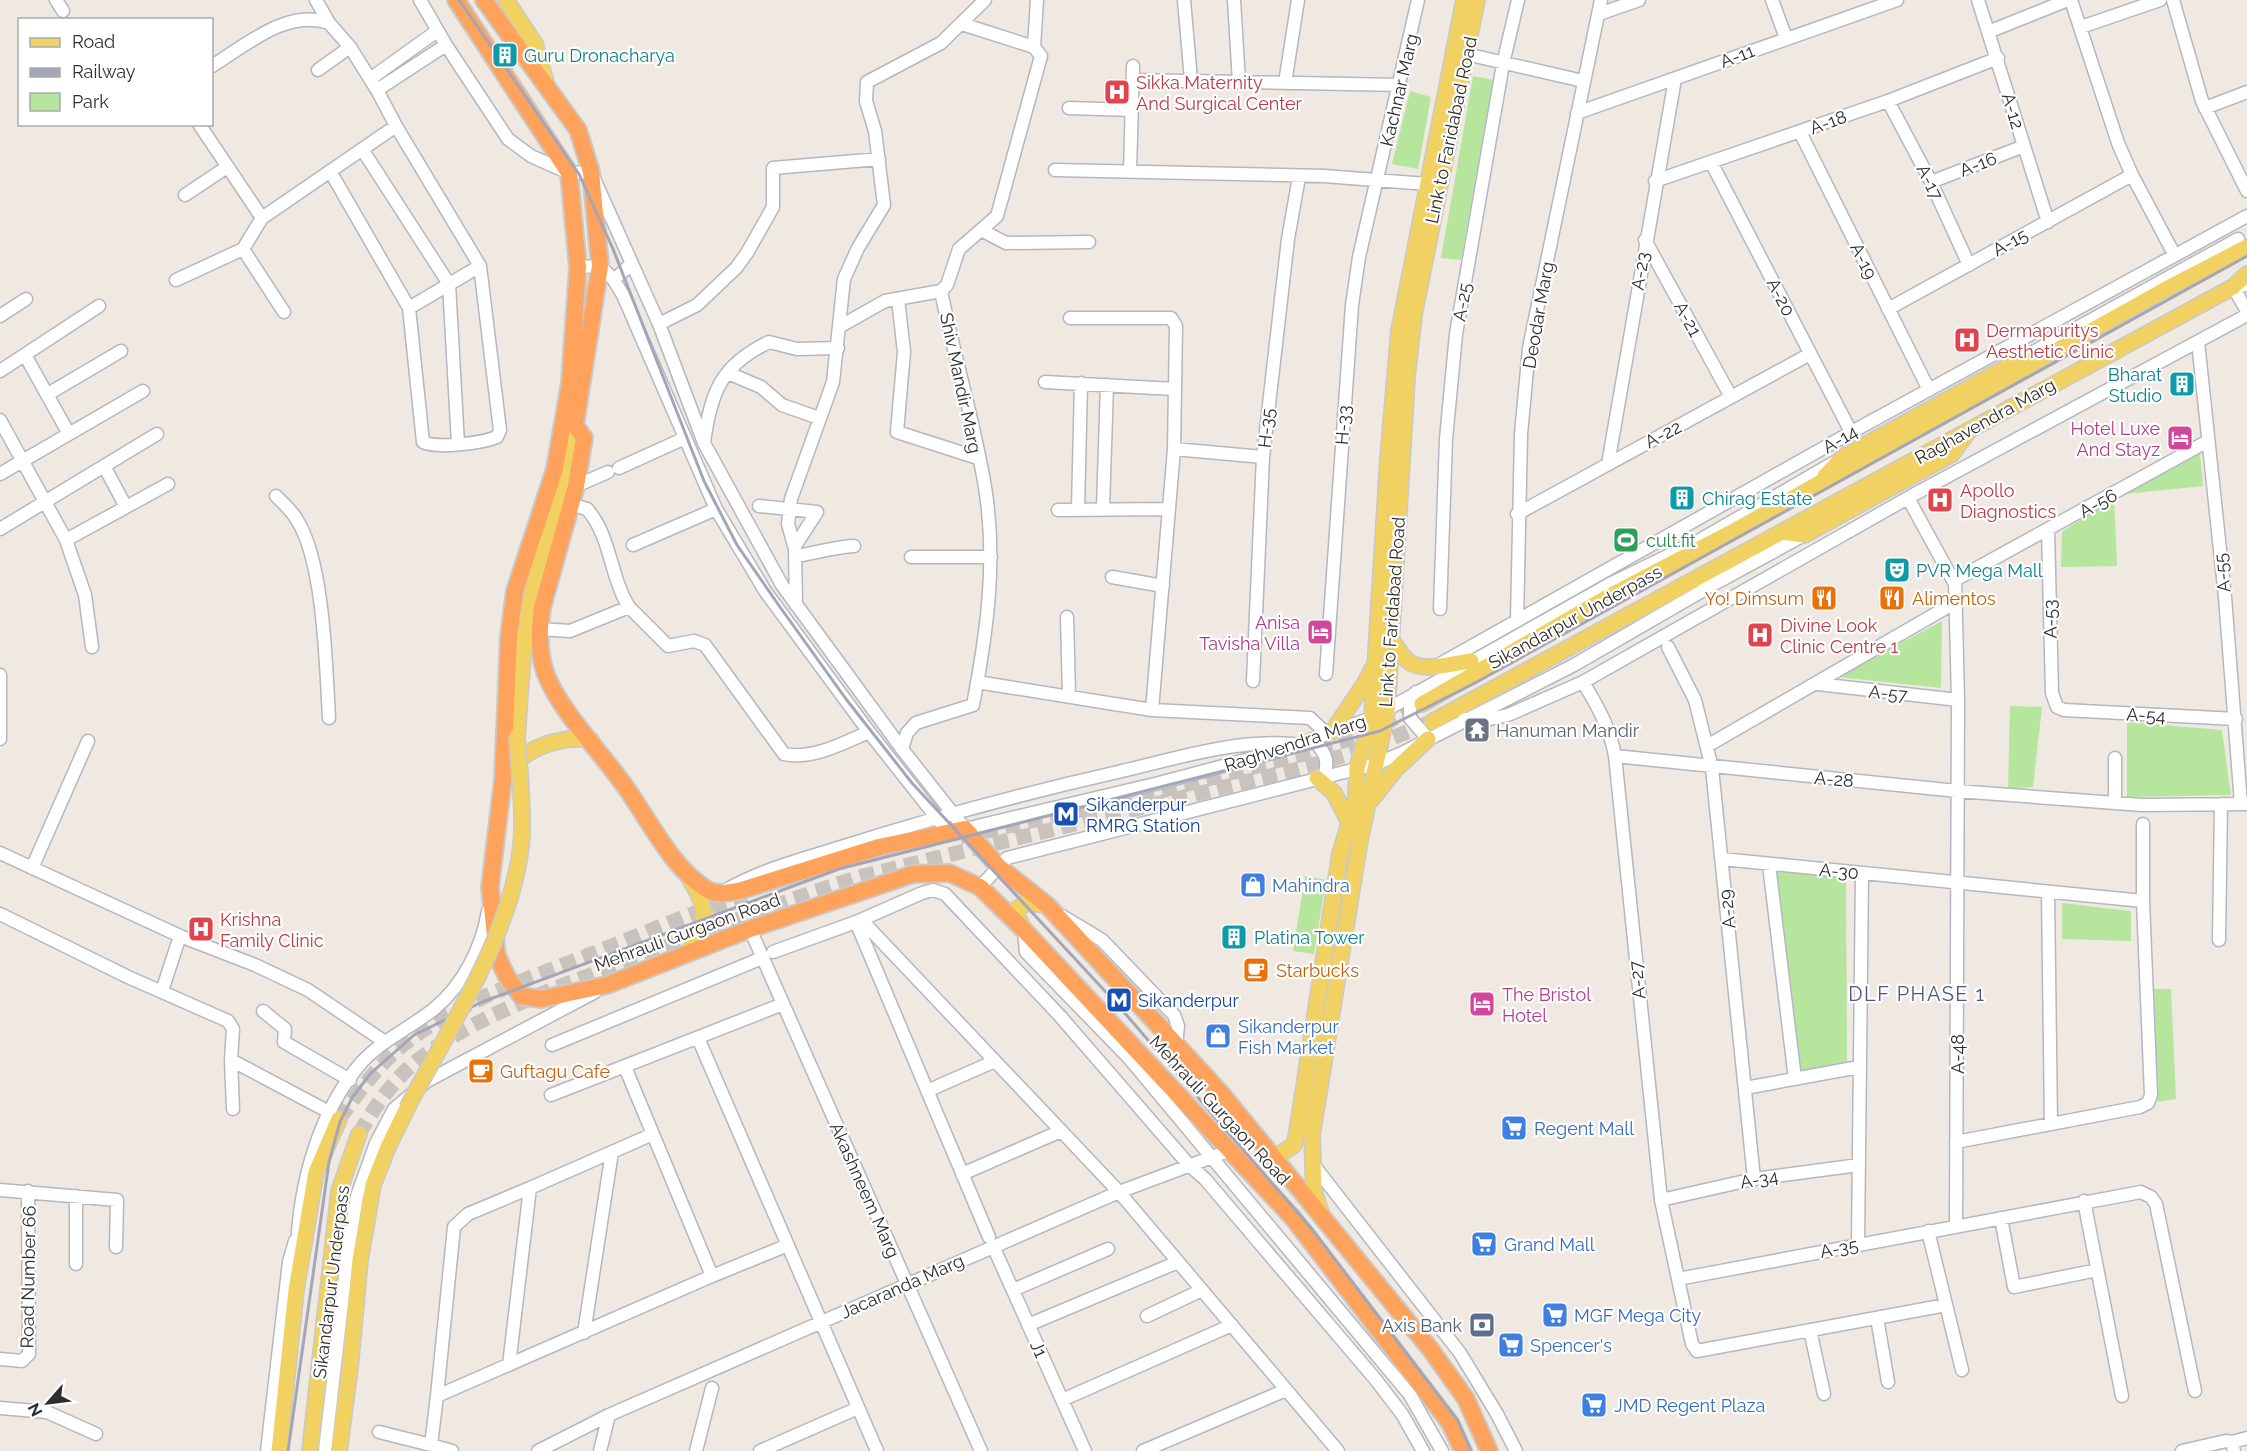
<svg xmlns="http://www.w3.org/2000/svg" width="2247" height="1451" viewBox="0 0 2247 1451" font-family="Raleway,sans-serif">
<rect width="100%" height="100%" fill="#efe9e1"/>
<path fill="#b6e59e" d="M1473,76L1493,80L1461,260L1441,258Z
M1410,91L1431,97L1418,169L1392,164Z
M2200,452L2203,486L2125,494Z
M2114,498L2117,566L2061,567L2062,532Z
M1942,621L1941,688L1838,677Z
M2010,706L2042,707L2033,787L2008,789Z
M2127,722L2222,730L2231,795L2127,797Z
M1776,870L1846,877L1847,1062L1799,1074Z
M1305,876L1326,880L1314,954L1293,951Z
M2062,903L2131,911V941L2062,939Z
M2154,989H2171L2176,1099L2158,1102Z"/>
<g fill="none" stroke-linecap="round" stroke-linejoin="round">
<path stroke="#c8c4bd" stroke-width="15" stroke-dasharray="15 8" stroke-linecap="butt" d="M960,837L1153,793L1311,752L1364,734L1422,704
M339,1119C361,1089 381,1060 412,1038C464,1000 528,979 589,955C641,935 692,912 746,895
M359,1134C375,1106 395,1077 422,1057C484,1011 568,984 641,956C715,929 788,899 863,876L1310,766L1365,749L1429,723"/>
<defs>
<path id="minor" d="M56,0L63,11
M316,0L329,23
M420,0L446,45L508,139L531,156L569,173L591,172L659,324L704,443L782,585L902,749L965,829L1159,783L1276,752L1372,718L1610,584L1692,544L1709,539
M1184,0L1191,80
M1234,0L1239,82
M1772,0L1786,38
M1978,0L2048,222
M2071,0L2118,143L2132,175L2174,254
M2173,0L2202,101L2247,191
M1599,14L1639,0
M962,24L1034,47
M2081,27L2160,0
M1988,32L2068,0
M1466,54L1583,81
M212,66C245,46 287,8 329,23L350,47L377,90L396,126L480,266L500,430L497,437C482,443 437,449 423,442L409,308L330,171
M318,70L350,47
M370,79L437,31
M1133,80L1401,85
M1285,83L1298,0
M377,90L446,45
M1888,101L1931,182L1969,265
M1069,108L1131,110
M2205,108L2247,92
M1577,113L1897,0
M199,124L262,218
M1800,132L1929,390
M362,149L449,284L458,444
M1711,162L1851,432
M1055,170L1324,176L1427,184
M1130,171L1133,66
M1655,181L1888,101L1998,58
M1931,182L2024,146
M185,195L227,167
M983,231L1006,243L1089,242
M1645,240L1731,397
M243,249L284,312
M578,267L600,266L613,279L623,295L716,509L765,591L869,732L948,832
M176,280L243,249L262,218L396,126
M614,280L632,263
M2247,285L2233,287L2247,311
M898,299L904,352L897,432L978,458
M409,308L480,266
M1888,309L2132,175
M0,316L26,299
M1070,318H1171L1176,326L1174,449L1152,710
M659,324L697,305L736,268L747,253L773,207V168L879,159
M839,327L885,301L941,291L947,285L959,249L997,216L1041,56L1034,47L1037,0
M2198,342L2225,597L2241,804
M25,355L69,434
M2015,362L2238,239
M0,371L99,306
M728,373L761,387L782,405L819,418
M1045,382L1174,389
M48,394L121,351
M0,420L66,540L85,595L92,647
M704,442C711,392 721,365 769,342L797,349L838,348
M1174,449L1263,457
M1608,464L1675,79
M104,466L126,507
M619,468L685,438
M0,474L143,391
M576,486L608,472
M276,496C284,504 292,511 297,520C324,562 326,667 329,718
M1908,498L1955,584
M570,504L587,509C611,536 610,577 629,607
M759,506L817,512L795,546
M1103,508L1107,385
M1078,509L1081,383
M1058,510L1169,509
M1517,514L1810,354
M0,529L157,434
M2048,530L2052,693L2057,707L2064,710L2236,719
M66,540L168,484
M1700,540L1833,463
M633,545L716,509
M796,556C816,553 834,547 854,546
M911,557H991
M1112,577L1163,586
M1705,589L1804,535
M796,605L795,549L788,524L791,499L833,382L844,279L858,248L884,205L875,131L866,101L867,82L941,43L985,0
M1440,609L1446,439L1456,334L1503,64L1518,0
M1067,617L1069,695
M1517,621L1521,434L1529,348L1601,0
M539,629L570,631L629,607L668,646L694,641L705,645L784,754C813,760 843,743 869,732
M1668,647L1695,700L1712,768L1754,1179
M1440,664L1857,429L2247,216
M1326,674L1352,305L1359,257L1418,0
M0,675V739
M1253,681L1263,457L1288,239L1299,177
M977,682L1152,710L1310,718L1327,734
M1583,682C1598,707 1610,728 1615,756L1661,1200L1692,1344L1697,1351L1946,1305
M1818,684L1958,700
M1416,692L1410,705V718L1428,739
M1464,719H1490L1508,715L1583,682L1913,495L2247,315
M1312,739C1324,751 1330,759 1324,776
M1707,746L1956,602
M902,749L907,733L916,723L973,705C987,632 997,561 985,487C974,421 954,356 941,291
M1615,756L1957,791L2142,805L2247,804
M2115,803V758
M0,853L180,936L255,965L308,990L385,1042
M1722,859L2143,901
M1769,865L1795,1079
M32,868L88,741
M980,887L1007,858L1376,764L1402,753L1574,665L1702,591L1719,568
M726,890C761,870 802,859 841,847C932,818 1025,793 1118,772C1174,759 1235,739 1293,744
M2048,892L2051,1124
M0,914L128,977L228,1021L233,1029L231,1060L329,1112
M1062,916L1102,940L1174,1015L1178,1026L1176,1045
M856,922L922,893L933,890L945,894L1060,1016L1189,1165L1205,1179L1376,1380L1402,1414L1423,1451
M856,922L867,926L1119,1192L1338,1451
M750,929L981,1451
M1024,930L1026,952L1128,1057L1410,1395L1442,1451
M2219,940L2221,804
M773,952L856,922L989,1237
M162,991L180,936
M263,1011L285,1029L284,1042L350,1080
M698,1038L877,1451
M552,1045L762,958
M231,1060L233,1109
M625,1067L712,1276L788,1245
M1745,1088L1859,1067
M927,1091L995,1061
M551,1095L783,1004
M1956,1142L2140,1107L2148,1103L2151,1095L2143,901V824
M1312,1163L1460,1353L1497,1414L1516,1451
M962,1174L1061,1131
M530,1188L653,1134
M0,1190L117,1200L116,1247
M1661,1200L1754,1179L1859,1165
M2084,1201L2122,1396
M2001,1218L2014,1287L2097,1270
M1956,1226L1958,700L1955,580L2208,441
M1928,1231L1962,1370
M1858,1245L1862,873
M993,1246L1085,1451
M297,1250C299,1186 318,1113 361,1063C382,1040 410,1028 434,1009C463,985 482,948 488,911
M76,1264V1196
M1678,1279L2141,1192L2151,1197L2156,1204L2195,1391
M1013,1290L1108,1249
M1147,1316L1202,1290
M1877,1318L1888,1382
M1028,1325L1178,1262
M1810,1330L1824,1394
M584,1333L612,1152
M0,1359L22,1361L29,1354L28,1191
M437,1396L454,1227L468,1214L530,1188L509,1365
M1062,1400L1232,1325
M0,1408L47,1412L96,1434
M379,1432L431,1445
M2232,1442L2247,1438
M267,1451L289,1262L295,1241
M325,1451L347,1259L357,1196L376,1143L394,1109L427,1081L595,992
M452,1451L431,1445L437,1396L712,1276
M538,1451L609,1415
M600,1451L609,1415L1119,1192L1231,1150
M696,1451L712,1388
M760,1451L858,1408
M1143,1451L1286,1390
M2182,1451L2226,1441L2232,1442L2234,1451"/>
<path id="major" d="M506,0L535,44L546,83
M1825,476L1843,457L2014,363L2026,360
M1783,532L1804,535L1952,454L1968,432
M1391,639C1396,646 1402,657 1409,662C1425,673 1453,663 1471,661
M1422,704L1604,599L1730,533L2166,289L2247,247
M1432,722L2233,287L2247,274
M1332,732L1365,683L1372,669
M517,736C521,689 522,641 532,594C545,537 564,482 575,425
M512,768C528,746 565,735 591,740
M1317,778L1334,793L1349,822
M1371,800L1396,769L1428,739
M1024,930L1017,916V909L1026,903L1047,905
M687,953C710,925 708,907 689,878
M1273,1159L1294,1145L1297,1132L1340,854L1356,800L1357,768L1372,718L1388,459L1399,331L1464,0
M1321,1213L1314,1191L1312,1135L1359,846L1387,711L1407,377L1414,315L1477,0
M279,1451L296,1290L316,1172L339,1119
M310,1451L339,1191L359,1134
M339,1451L350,1368L360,1260L373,1185L388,1147L407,1108"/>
<path id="highway" d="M456,0L569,173L578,267L570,383L555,469L515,591L509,636L503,780L490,887L497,956L507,977L521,996L541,999L607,985L750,929L913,874L949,873L980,887L1024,930L1293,1218L1450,1423L1463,1451
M484,0L578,130L591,172L600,266L575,425L584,438L576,486L542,608C539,629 538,652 545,672C559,710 600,751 624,785C649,819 670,866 706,889C717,896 731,892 742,890L879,847L965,829L999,867L1047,905L1220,1092L1431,1350L1466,1399L1489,1451"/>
</defs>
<use href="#minor" stroke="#b4b7c1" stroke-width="15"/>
<use href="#major" stroke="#c9c9c9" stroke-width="18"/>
<use href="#highway" stroke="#c9c9c9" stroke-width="20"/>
<use href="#minor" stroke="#fff" stroke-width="12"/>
<use href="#major" stroke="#f2d163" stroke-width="15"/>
<use href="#highway" stroke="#ffa35c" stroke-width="16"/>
<path stroke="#a3a6b8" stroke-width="3" d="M459,0L579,174L613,249L704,481L737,545L780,607L846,699L912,783L1116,1003L1311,1228L1458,1421L1471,1451
M288,1451L329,1162L340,1122L352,1098L370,1074L414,1035L482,1002L839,869L1380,731L1475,683L2247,256"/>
<defs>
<path id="major-bridge" d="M407,1108C450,1026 518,925 522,832C523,800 519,767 517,736"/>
</defs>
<use href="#major-bridge" stroke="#c9c9c9" stroke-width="18" stroke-linecap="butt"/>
<use href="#major-bridge" stroke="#f2d163" stroke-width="15"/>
</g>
<defs>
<symbol id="building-square" viewBox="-11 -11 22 22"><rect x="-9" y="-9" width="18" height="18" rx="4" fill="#0f9aa8" stroke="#fff"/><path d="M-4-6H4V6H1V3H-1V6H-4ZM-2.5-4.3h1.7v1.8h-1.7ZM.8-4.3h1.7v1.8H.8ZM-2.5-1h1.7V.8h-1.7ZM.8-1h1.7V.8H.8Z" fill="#fff"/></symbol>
<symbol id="hospital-square" viewBox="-11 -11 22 22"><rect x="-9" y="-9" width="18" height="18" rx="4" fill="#e0444e" stroke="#fff"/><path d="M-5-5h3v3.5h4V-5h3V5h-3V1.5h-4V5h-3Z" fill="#fff"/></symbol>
<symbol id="hotel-square" viewBox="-11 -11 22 22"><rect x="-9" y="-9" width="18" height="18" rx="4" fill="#d1479c" stroke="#fff"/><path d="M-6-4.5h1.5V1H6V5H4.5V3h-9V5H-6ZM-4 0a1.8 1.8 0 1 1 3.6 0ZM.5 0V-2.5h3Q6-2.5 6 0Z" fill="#fff"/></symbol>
<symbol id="stadium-square" viewBox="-11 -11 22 22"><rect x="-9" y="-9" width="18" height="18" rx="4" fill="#2e9e5b" stroke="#fff"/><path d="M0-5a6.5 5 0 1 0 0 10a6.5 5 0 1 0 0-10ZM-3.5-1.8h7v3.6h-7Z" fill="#fff"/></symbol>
<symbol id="theatre-square" viewBox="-11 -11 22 22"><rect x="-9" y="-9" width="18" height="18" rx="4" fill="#0f9aa8" stroke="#fff"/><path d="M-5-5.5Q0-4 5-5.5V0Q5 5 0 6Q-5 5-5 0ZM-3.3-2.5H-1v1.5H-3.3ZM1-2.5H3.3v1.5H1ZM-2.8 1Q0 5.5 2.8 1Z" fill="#fff"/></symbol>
<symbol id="restaurant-square" viewBox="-11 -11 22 22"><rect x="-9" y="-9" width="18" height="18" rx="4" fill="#e8710a" stroke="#fff"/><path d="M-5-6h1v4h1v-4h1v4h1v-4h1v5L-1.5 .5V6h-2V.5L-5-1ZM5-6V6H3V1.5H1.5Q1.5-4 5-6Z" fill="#fff"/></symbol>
<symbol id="temple-square" viewBox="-11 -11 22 22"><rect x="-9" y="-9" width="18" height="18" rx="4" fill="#6b7280" stroke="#fff"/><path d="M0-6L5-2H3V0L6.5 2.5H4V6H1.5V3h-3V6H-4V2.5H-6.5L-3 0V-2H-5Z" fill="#fff"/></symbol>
<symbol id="metro-square" viewBox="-11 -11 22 22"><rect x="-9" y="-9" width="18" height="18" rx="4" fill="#1a4fb4" stroke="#fff"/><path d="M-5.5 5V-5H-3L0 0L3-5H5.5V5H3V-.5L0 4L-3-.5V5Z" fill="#fff"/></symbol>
<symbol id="shop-square" viewBox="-11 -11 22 22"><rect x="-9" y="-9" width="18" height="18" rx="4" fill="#3f7fe0" stroke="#fff"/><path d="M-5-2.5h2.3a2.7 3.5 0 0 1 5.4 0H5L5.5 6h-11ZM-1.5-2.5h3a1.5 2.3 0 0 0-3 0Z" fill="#fff"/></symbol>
<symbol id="cafe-square" viewBox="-11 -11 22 22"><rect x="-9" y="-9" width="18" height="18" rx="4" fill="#e8710a" stroke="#fff"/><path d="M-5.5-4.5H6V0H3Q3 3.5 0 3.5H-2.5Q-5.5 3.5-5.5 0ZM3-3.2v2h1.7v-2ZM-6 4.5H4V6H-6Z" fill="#fff"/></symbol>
<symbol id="supermarket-square" viewBox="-11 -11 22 22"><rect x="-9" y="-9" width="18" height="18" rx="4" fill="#3f7fe0" stroke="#fff"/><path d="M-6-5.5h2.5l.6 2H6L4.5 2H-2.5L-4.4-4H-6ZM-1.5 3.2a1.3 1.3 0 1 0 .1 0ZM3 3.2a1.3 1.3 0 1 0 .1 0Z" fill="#fff"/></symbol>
<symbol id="bank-square" viewBox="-11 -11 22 22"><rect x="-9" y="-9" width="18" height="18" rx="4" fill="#5c6f8a" stroke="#fff"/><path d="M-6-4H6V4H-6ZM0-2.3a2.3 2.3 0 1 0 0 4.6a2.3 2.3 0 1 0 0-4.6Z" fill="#fff"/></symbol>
</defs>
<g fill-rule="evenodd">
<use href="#building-square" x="490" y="40" width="30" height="30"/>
<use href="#hospital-square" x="1102" y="77" width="30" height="30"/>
<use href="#hospital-square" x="1952" y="325" width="30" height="30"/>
<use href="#building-square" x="2167" y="369" width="30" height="30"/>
<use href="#hotel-square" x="2165" y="423" width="30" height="30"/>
<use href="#building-square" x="1667" y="483" width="30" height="30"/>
<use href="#hospital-square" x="1925" y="485" width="30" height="30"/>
<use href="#stadium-square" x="1611" y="525" width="30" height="30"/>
<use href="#theatre-square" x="1882" y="555" width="30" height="30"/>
<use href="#restaurant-square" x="1809" y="583" width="30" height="30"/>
<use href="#restaurant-square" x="1877" y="583" width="30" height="30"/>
<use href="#hotel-square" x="1305" y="617" width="30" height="30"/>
<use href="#hospital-square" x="1745" y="620" width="30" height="30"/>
<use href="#temple-square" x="1462" y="715" width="30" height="30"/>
<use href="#metro-square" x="1051" y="799" width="30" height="30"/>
<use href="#shop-square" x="1238" y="870" width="30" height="30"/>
<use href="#hospital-square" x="186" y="914" width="30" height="30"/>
<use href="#building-square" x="1219" y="922" width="30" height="30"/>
<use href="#cafe-square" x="1241" y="955" width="30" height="30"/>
<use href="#metro-square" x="1104" y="985" width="30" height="30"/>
<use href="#hotel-square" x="1467" y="989" width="30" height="30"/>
<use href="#shop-square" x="1203" y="1021" width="30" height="30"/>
<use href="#cafe-square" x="466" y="1056" width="30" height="30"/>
<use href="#supermarket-square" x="1499" y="1113" width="30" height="30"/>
<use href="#supermarket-square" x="1469" y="1229" width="30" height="30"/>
<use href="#supermarket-square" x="1540" y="1300" width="30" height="30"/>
<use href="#bank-square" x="1467" y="1310" width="30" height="30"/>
<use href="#supermarket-square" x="1496" y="1330" width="30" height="30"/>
<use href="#supermarket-square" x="1579" y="1390" width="30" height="30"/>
</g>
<g text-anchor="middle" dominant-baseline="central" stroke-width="4.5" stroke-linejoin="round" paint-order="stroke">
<g font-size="18" fill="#0d838f" stroke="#fff" text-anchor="start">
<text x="524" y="55">Guru Dronacharya</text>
<text x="2162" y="374" text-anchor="end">Bharat<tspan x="2162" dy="21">Studio</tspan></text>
<text x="1702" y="498">Chirag Estate</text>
<text x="1916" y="570">PVR Mega Mall</text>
<text x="1254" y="937">Platina Tower</text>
</g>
<g font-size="18" fill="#2e2e2e" stroke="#fff">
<text transform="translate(1737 56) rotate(-21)">A-11</text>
<text transform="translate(1399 90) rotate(-77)">Kachnar Marg</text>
<text transform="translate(2013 111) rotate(73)">A-12</text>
<text transform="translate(1828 122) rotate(-20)">A-18</text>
<text transform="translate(1451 130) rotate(-78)">Link to Faridabad Road</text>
<text transform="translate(1978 164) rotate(-21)">A-16</text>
<text transform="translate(1930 182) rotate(64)">A-17</text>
<text transform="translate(2010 242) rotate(-29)">A-15</text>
<text transform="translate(1864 261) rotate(64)">A-19</text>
<text transform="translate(1640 271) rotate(-81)">A-23</text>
<text transform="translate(1781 297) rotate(63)">A-20</text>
<text transform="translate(1462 302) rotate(-80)">A-25</text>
<text transform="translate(1538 315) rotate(-80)">Deodar Marg</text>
<text transform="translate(1688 319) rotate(61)">A-21</text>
<text transform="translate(961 383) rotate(78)">Shiv Mandir Marg</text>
<text transform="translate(1985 421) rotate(-29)">Raghavendra Marg</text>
<text transform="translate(1343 425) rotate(-86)">H-33</text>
<text transform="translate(1266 428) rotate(-84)">H-35</text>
<text transform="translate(1663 434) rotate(-28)">A-22</text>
<text transform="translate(1840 439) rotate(-30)">A-14</text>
<text transform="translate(2098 503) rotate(-29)">A-56</text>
<text transform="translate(2222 573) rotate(-96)">A-55</text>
<text transform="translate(1392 612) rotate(-86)">Link to Faridabad Road</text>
<text transform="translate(1575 617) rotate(-29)">Sikandarpur Underpass</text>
<text transform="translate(2050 619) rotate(-91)">A-53</text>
<text transform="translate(1888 693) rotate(6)">A-57</text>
<text transform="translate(2146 715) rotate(3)">A-54</text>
<text transform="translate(1295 743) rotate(-18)">Raghvendra Marg</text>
<text transform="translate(1834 779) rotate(5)">A-28</text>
<text transform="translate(1839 871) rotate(5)">A-30</text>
<text transform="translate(1727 909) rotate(-96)">A-29</text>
<text transform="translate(687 932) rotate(-20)">Mehrauli Gurgaon Road</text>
<text transform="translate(1637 980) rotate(-96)">A-27</text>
<text transform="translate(1957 1054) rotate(-90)">A-48</text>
<text transform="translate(1220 1110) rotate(47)">Mehrauli Gurgaon Road</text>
<text transform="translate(1759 1179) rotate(-10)">A-34</text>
<text transform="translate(865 1190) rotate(66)">Akashneem Marg</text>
<text transform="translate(1839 1248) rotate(-11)">A-35</text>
<text transform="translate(28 1277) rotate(-89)">Road Number 66</text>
<text transform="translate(331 1282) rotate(-83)">Sikandarpur Underpass</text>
<text transform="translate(902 1286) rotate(-24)">Jacaranda Marg</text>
<text transform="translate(1039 1349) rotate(66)">J1</text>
</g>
<g font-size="18" fill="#be3a42" stroke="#fff" text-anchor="start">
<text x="1136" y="82">Sikka Maternity<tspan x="1136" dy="21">And Surgical Center</tspan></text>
<text x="1986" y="330">Dermapuritys<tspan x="1986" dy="21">Aesthetic Clinic</tspan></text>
<text x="1960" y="490">Apollo<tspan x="1960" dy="21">Diagnostics</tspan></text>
<text x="1780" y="625">Divine Look<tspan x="1780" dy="21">Clinic Centre 1</tspan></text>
<text x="220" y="919">Krishna<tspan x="220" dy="21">Family Clinic</tspan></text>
</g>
<g font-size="18" fill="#b23c85" stroke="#fff" text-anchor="end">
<text x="2160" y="428">Hotel Luxe<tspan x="2160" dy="21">And Stayz</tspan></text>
<text x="1300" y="622">Anisa<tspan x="1300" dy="21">Tavisha Villa</tspan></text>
<text x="1502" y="994" text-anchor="start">The Bristol<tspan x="1502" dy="21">Hotel</tspan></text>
</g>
<g font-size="18" fill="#27864d" stroke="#fff" text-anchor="start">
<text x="1646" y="540">cult.fit</text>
</g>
<g font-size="18" fill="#c56008" stroke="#fff" text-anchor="start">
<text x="1804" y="598" text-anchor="end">Yo! Dimsum</text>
<text x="1912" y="598">Alimentos</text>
<text x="1276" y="970">Starbucks</text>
<text x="500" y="1071">Guftagu Cafe</text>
</g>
<g font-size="18" fill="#5b616d" stroke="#fff" text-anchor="start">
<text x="1496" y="730">Hanuman Mandir</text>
</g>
<g font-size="18" fill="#164399" stroke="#fff" text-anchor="start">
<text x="1086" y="804">Sikanderpur<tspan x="1086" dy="21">RMRG Station</tspan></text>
<text x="1138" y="1000">Sikanderpur</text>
</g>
<g font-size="18" fill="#366cbe" stroke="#fff" text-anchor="start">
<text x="1272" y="885">Mahindra</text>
<text x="1238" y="1026">Sikanderpur<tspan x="1238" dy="21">Fish Market</tspan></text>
<text x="1534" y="1128">Regent Mall</text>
<text x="1504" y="1244">Grand Mall</text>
<text x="1574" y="1315">MGF Mega City</text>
<text x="1530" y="1345">Spencer's</text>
<text x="1614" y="1405">JMD Regent Plaza</text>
</g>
<g font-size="18" fill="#4e5e75" stroke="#fff" text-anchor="end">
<text x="1462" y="1325">Axis Bank</text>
</g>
<g font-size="20" letter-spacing="1.5" fill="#4d5680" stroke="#fff">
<text x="1917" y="994">DLF PHASE 1</text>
</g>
</g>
<rect x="18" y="18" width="195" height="108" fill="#ffffff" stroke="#ababab" stroke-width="1.5"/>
<rect x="30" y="38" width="30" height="9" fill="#f2d163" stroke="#ababab" stroke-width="1.5"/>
<text x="72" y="48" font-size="18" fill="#2e2e2e">Road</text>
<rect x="30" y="68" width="30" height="9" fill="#a3a6b8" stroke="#ababab" stroke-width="1.5"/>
<text x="72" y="78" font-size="18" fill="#2e2e2e">Railway</text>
<rect x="30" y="93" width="30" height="18" fill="#b6e59e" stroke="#ababab" stroke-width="1.5"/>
<text x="72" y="108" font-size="18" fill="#2e2e2e">Park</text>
<g transform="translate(48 1403) rotate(242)" stroke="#ffffff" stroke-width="4.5" paint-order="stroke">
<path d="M0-4.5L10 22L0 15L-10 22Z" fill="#2e2e2e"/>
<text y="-9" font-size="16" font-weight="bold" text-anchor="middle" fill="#2e2e2e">N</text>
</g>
</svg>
